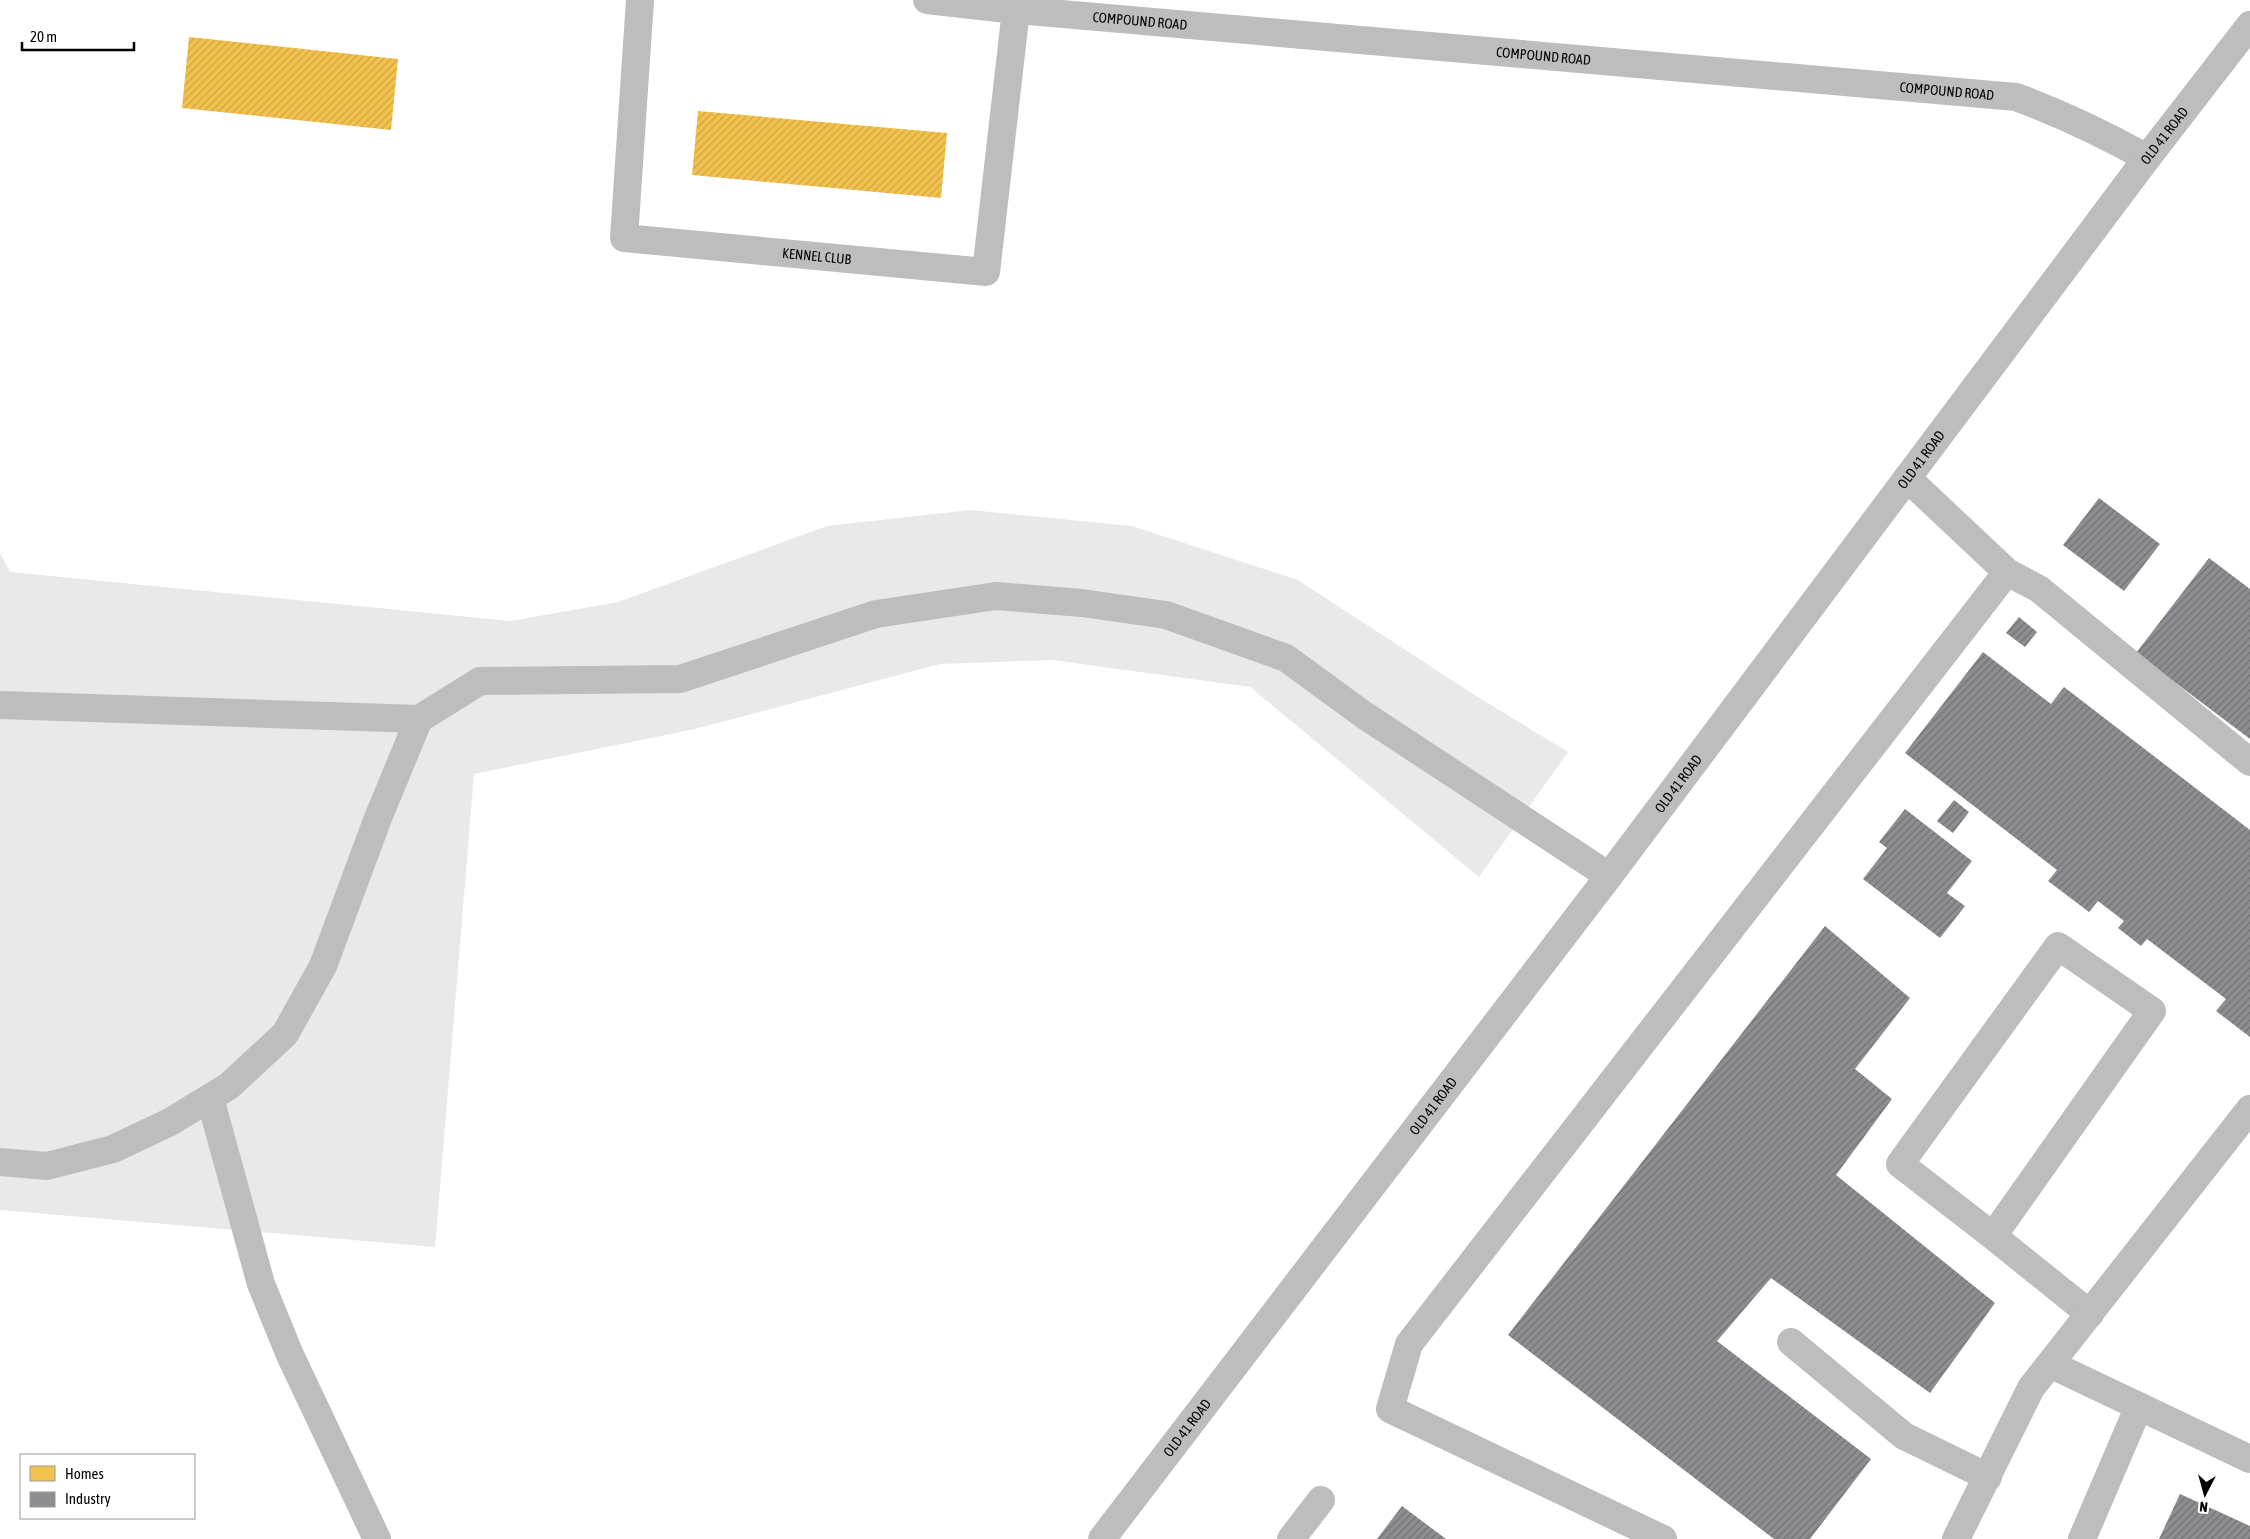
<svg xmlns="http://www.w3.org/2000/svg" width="2250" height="1539" viewBox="0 0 2250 1539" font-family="'Asap Condensed',sans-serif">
<defs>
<pattern id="homes-hatch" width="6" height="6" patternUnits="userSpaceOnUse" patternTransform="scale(1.25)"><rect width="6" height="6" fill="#f2c14e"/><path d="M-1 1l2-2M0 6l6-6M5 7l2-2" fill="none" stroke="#cea442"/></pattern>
<pattern id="industry-hatch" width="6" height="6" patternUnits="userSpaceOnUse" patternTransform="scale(1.25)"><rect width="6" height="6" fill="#8d8d92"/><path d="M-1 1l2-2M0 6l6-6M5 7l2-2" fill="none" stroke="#717175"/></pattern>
</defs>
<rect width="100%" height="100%" fill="#fff"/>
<path fill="#e9e9e9" d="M970,510L1132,526L1298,580L1473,694L1568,752L1479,877L1250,687L1052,660L940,664L695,729L474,774L435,1247L0,1210V553L10,572L511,621L618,602L827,526Z"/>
<path fill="url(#homes-hatch)" d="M189,37L398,59L391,130L182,108Z
M698,111L947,133L941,198L692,175Z"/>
<path fill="url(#industry-hatch)" d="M2099,498L2160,544L2124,591L2063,545Z
M2209,558L2250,589V739L2136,653Z
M2019,617L2037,632L2025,647L2006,633Z
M1983,652L2051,704L2064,687L2250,830V1037L2216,1011L2226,999L2147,939L2141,946L2118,928L2124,921L2098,901L2089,912L2048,881L2057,870L1905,753Z
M1954,800L1969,812L1953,833L1937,821Z
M1905,809L1972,861L1947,893L1965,906L1940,938L1863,879L1887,848L1879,842Z
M1825,926L1910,998L1855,1069L1892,1099L1836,1175L1995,1303L1930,1393L1771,1278L1717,1341L1871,1459L1810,1539H1774L1508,1335Z
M2180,1494L2250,1526V1539H2159Z
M1402,1506L1446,1539H1377Z"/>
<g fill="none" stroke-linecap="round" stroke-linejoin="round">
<g stroke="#bdbdbd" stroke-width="28">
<path id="s1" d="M640,0L624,238L986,272L1016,10"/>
<path id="s2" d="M927,0L1016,10L2016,97C2062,114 2104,134 2147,158"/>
<path d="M1907,478L2007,572L2039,589L2250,762"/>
<path d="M0,705L419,719"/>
<path d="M210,1098L261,1284L290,1355L377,1539"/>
<path d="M0,1162L47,1166L113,1149L170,1122L229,1086L285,1034L323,966L378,818L419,719L480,681L680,679L876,614L996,596L1082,603L1166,615L1286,658L1364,715L1609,876"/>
<path d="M1993,1236L2152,1011L2058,946L1900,1164L1993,1236L2090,1314"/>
<path d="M1791,1342L1904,1436L1988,1477"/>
<path d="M2050,1364L2250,1459"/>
<path id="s3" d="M1102,1539L1609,876L2147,158L2250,25"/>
<path d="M1291,1539L1321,1500"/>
<path d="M1663,1539L1390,1409L1409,1344L2007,572"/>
<path d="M1956,1539L2031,1388L2250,1109"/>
<path d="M2082,1539L2139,1406"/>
</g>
</g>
<g text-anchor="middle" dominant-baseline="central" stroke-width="5" stroke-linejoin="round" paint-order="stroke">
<g font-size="14" fill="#000" stroke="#fff">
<text stroke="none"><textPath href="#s2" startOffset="214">COMPOUND ROAD</textPath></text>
<text stroke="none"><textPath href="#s2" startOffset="619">COMPOUND ROAD</textPath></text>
<text stroke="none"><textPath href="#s2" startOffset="1024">COMPOUND ROAD</textPath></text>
<text stroke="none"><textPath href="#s3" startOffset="1760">OLD 41 ROAD</textPath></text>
<text stroke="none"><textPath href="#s1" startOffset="432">KENNEL CLUB</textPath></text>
<text stroke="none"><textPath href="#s3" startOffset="1355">OLD 41 ROAD</textPath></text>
<text stroke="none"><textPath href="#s3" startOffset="950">OLD 41 ROAD</textPath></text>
<text stroke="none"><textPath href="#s3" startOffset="545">OLD 41 ROAD</textPath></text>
<text stroke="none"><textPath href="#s3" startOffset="140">OLD 41 ROAD</textPath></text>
</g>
</g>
<rect x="20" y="1454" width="175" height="65" fill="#ffffff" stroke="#999999"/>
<rect x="30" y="1466" width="25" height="15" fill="#f2c14e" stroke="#999999"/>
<text x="65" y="1479" font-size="15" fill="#000000">Homes</text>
<rect x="30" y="1492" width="25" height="15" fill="#8d8d92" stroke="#999999"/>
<text x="65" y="1504" font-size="15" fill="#000000">Industry</text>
<g transform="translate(2205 1494) rotate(186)" stroke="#ffffff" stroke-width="4" paint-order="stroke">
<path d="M0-4L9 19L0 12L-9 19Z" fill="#000000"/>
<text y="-8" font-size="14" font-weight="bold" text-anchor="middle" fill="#000000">N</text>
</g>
<path d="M22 42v8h112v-8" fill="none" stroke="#000000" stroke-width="2.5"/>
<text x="30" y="42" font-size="15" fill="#000000" stroke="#ffffff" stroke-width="4" paint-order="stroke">20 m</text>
</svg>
